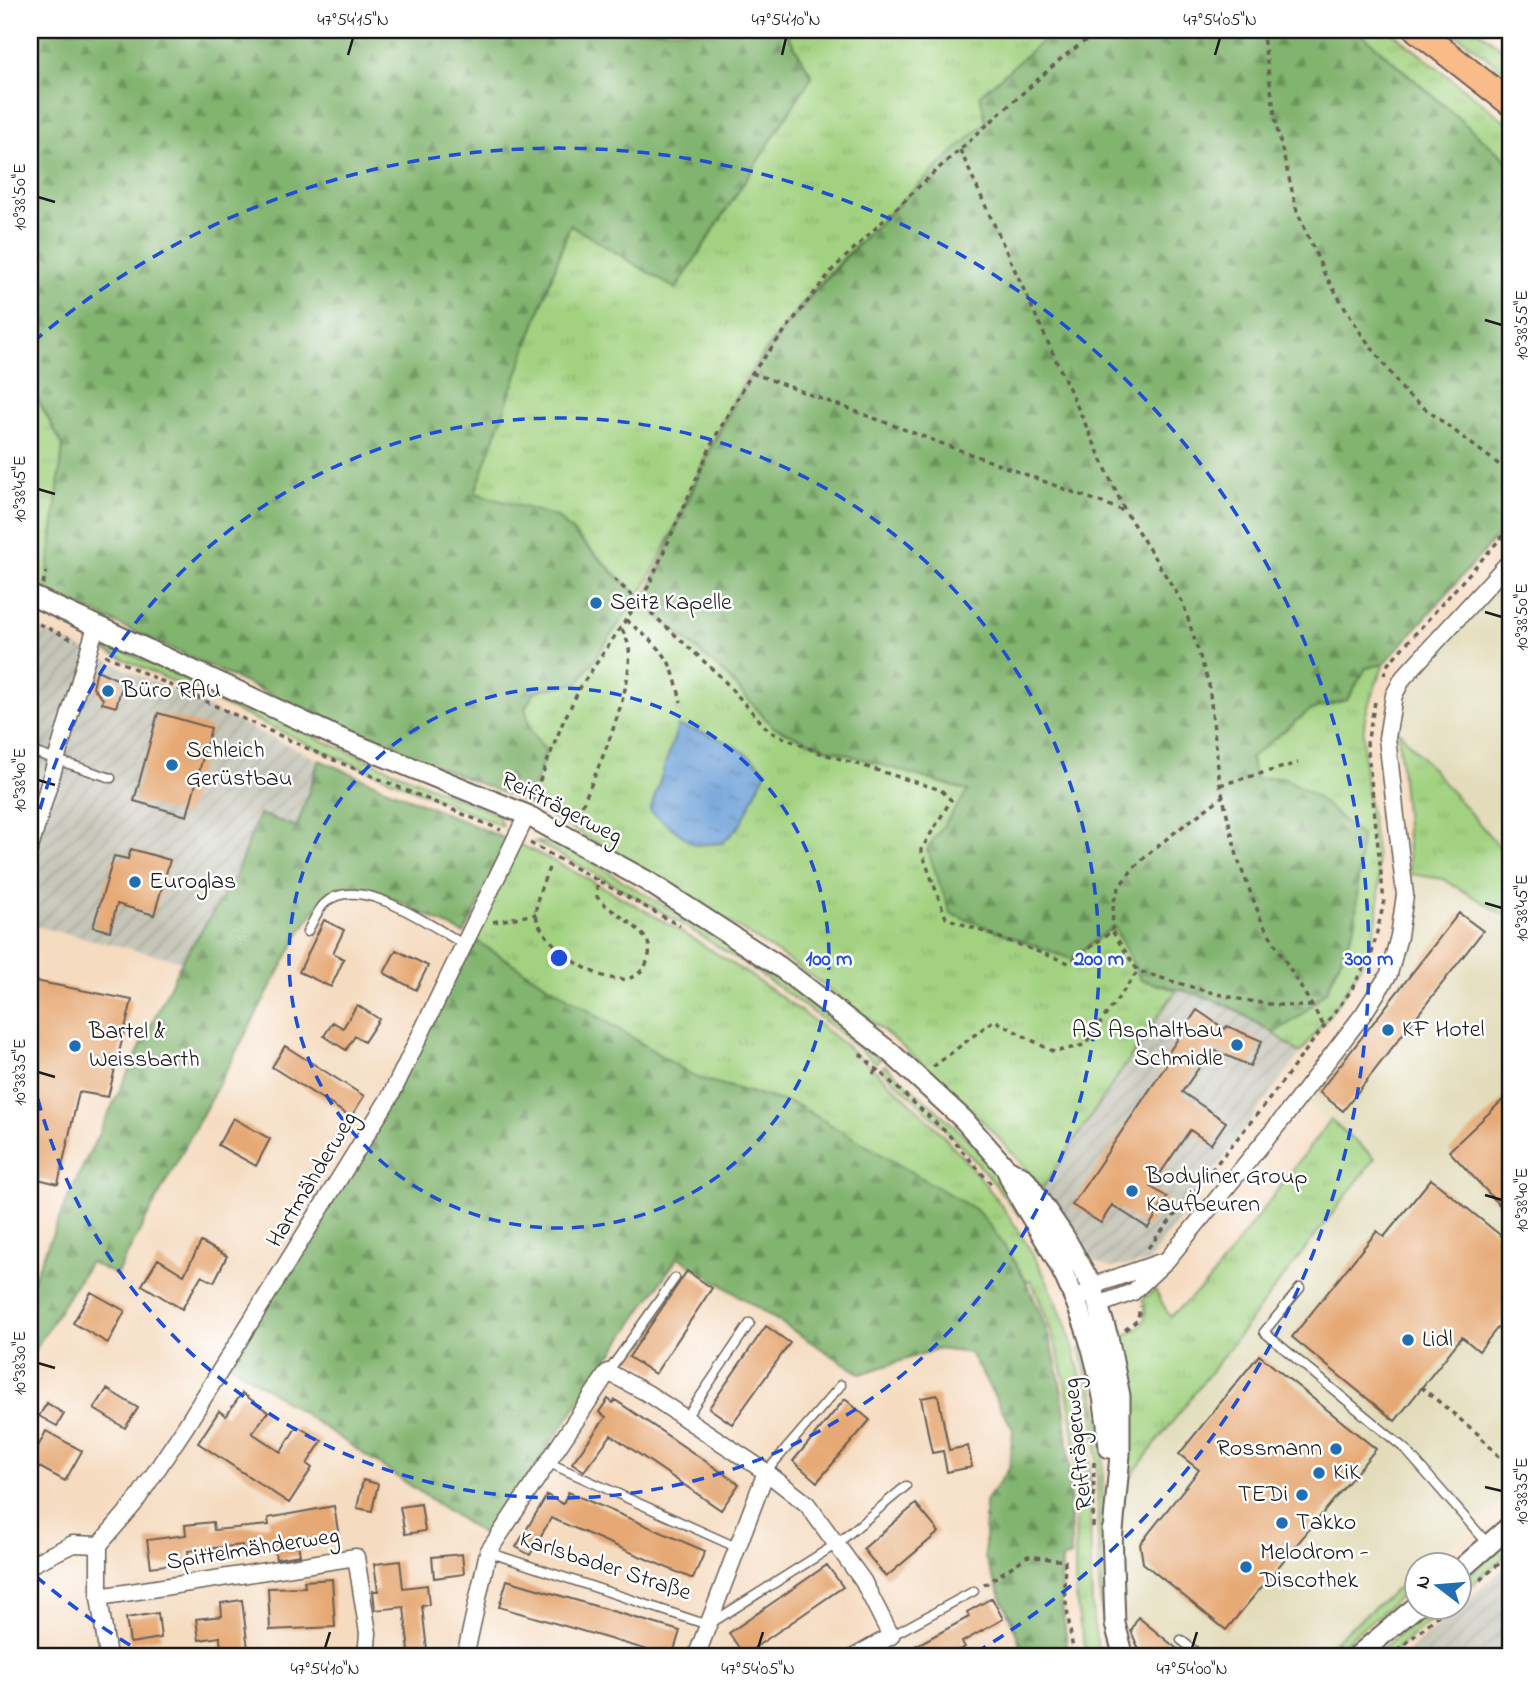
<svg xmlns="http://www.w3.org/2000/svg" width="1540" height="1687" viewBox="0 0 1540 1687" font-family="'Indie Flower',sans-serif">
<defs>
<pattern id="industrial-furrows" width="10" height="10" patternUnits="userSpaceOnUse" patternTransform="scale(1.75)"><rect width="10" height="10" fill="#c5c5b8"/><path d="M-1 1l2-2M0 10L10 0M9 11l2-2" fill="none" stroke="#a9a99e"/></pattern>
<pattern id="grass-tufts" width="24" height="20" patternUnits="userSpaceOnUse" patternTransform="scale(1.75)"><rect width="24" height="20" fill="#a2d280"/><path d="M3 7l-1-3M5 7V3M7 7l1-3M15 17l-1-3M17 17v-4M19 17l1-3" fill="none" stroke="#8bb46e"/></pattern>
<pattern id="forest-firs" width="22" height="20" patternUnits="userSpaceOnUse" patternTransform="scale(1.75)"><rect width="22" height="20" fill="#81b46e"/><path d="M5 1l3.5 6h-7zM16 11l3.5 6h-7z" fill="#69925a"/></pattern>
<pattern id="water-ripples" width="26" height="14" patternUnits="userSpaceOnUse" patternTransform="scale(1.75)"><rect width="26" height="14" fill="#6a9fd7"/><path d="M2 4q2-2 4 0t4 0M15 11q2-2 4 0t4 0" fill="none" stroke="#5681ae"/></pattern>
</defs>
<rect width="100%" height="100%" fill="#fff"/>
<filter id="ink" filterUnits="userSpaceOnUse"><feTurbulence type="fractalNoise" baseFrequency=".0143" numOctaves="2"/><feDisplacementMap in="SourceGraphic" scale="14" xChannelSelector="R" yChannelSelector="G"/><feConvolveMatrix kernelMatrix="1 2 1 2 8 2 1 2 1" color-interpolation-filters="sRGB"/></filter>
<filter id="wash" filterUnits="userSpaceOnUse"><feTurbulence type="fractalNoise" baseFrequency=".00686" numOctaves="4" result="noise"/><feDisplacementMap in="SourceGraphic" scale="28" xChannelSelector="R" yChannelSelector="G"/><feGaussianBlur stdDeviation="1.57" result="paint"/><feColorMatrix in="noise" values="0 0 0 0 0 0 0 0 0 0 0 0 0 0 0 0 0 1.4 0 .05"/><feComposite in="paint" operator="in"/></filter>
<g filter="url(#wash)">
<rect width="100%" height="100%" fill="#f5dcc1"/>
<path fill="#e2dcba" d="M1510,570V859L1398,730L1403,701L1416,675Z
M1410,874L1443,879L1504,915L1510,908V1495L1426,1564H1418L1417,1572L1315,1657H1136L1127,1624L1125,1597L1122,1542L1127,1481L1375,1158L1307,1103L1382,1008L1402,972L1413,917Z"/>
<path fill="url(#industrial-furrows)" d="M30,624L319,760L297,828L259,815L235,877L182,961L30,925Z
M1176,990L1200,995L1232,1008L1300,1053L1147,1263L1111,1268L1091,1260L1042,1189Z
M1510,1563V1657H1402L1500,1572Z"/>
<path fill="url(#grass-tufts)" stroke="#5f774e" stroke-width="2" d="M785,30H1055L981,95L987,122C903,200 813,276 750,373C704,444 682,525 639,596L557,517L474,494L570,225L676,289L812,76Z
M1357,30H1389L1510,125V163Z
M1451,30H1478L1510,55V75Z
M30,385L63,446L46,591L30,583Z
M641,601L727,676L773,727L823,747L968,791L1114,926L1141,980L1176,990L1042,1189C906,1016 715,910 527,803L546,752L531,731L525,708L535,690L578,683L629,609Z
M101,641L328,743L498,815L502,826L323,751L98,647Z
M1384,664C1378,680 1370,697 1366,714C1355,765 1381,843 1379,899C1377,958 1335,1009 1300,1053L1273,1033L1299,1017L1327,990L1355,926L1256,779L1250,758L1310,710L1347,700L1366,668Z
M1398,730L1510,859V908L1505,915L1443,879L1410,874Z
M535,842C564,841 601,868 626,883C716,936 801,991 880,1059L876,1063C772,974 656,905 535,842Z
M519,844C724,944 1006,1118 1074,1350C1094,1419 1089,1490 1091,1560C1091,1593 1091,1626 1101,1657H1089C1066,1598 1079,1528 1076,1466C1073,1399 1058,1341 1031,1280L1027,1282L984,1218L797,1105L697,1078L473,939Z
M885,1065C928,1104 1005,1160 1020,1217C980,1161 933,1114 881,1069Z
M1330,1120L1375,1158L1127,1481L1115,1339C1137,1332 1152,1324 1143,1299L1155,1290L1170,1317L1209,1281Z
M1086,1347L1103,1438V1608L1112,1657L1106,1653C1092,1570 1103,1485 1092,1401C1089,1384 1084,1366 1080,1349Z
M1498,1550L1505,1556L1460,1595V1583Z
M1417,1572V1583L1327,1657H1315Z
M1431,1607H1446L1387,1657H1372Z"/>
<path fill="url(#forest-firs)" stroke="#4e6845" stroke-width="2" d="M30,30H785L812,76L676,289L570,225L475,493L557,517L641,600L650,588C682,517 710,439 753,373C817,276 903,199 986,122L980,95L1055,30H1357L1510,163V522L1384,664L1366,668L1347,700L1310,710L1250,758L1256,779L1283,777L1314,795L1361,836L1355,926L1327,990L1299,1017L1273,1033L1232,1008L1200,995L1141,980L1114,926L1071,959L951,914L927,849L968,791L823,747L773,727L727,676L642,601L629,609L578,683L535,691L525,708L531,731L546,752L527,803L341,727L46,591L63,446L30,385Z
M319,760L511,841L464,934L370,887L346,889L320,902L301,931L116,1275L90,1262L30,1357V1286L73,1187L182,961L235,877L259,814L297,827Z
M473,939L697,1078L797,1105L976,1210L984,1218C1070,1327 1070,1424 1071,1556L1062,1559L1061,1597L1068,1652L1026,1657L985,1558V1501L1009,1469L1013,1429L970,1353L937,1349L861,1374L678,1257L487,1537L230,1364Z"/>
<path fill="url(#water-ripples)" stroke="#435e7a" stroke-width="2" d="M678,726C711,733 743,746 766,771L741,824L723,843L694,845L650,811Z"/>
<g id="blocks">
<path fill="#e6a975" d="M97,670L123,682L116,707L102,703L103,699L93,688Z
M158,713L211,728L187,816L134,801Z
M131,849L170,860L154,915L117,904L110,931L93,927L114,856L128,859Z
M1459,913L1483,931L1343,1111L1319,1092Z
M324,920L344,930L333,953L344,959L331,987L299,972Z
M396,950L428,966L416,990L384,973Z
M30,980L132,1000L108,1097L79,1092L58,1184L30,1177Z
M357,1005L379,1019L364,1042L355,1036L346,1050L324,1036L333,1022L343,1028Z
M1197,1010L1225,1029L1227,1026L1262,1041L1250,1066L1212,1049L1182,1092L1226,1122L1211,1144L1190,1130L1151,1187L1167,1197L1148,1228L1112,1205L1101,1223L1072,1205L1169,1061L1165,1058Z
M285,1046L364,1096L351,1117L272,1067Z
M1510,1093V1216L1449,1151Z
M233,1118L270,1139L256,1166L218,1145Z
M1431,1179L1510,1243V1312L1479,1351L1462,1337L1395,1421L1292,1337L1377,1231L1384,1237Z
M201,1242L227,1256L214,1282L201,1276L182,1309L142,1285L158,1259L184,1275Z
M687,1271L712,1288L655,1374L629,1357Z
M91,1292L125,1311L108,1343L73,1323Z
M766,1326L790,1343L732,1424L709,1408Z
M1259,1355L1376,1449L1226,1630L1143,1563L1140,1544L1199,1470L1179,1454Z
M107,1389L138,1408L125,1428L94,1409Z
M242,1393L268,1412L252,1433L281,1452L297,1426L322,1441L307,1464L312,1468L289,1503L198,1443L219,1411L226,1416Z
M938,1395L949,1450L968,1446L972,1467L947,1472L943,1451L932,1453L921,1398Z
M608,1399L613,1403L615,1400L739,1484L721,1510L611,1435L584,1471L572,1463L606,1417L599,1412Z
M845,1399L870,1420L817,1482L793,1461Z
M47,1403L64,1414L57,1426L39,1416Z
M46,1431L82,1451L65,1481L30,1462Z
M363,1480L378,1484L372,1511L357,1508Z
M568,1492L705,1551L693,1579L551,1518L530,1555L516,1547L547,1495L563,1504Z
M421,1504L425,1531L405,1534L400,1507Z
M916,1504L939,1532L886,1577L863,1549Z
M334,1506L339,1537L298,1544L300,1555L276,1559L274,1547L243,1550L242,1545L188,1551L189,1562L151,1567L147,1540L186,1535L185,1525L213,1522L214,1530L269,1525L268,1518Z
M462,1554L464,1574L434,1578L432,1557Z
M400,1561L403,1588L427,1585L429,1605L422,1606L427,1650L409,1652L404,1607L375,1610L373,1591H378L374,1564Z
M827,1565L843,1587L744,1655L729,1633Z
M332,1579L335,1627L270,1630L268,1588L305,1587L304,1581Z
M507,1580L680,1631L672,1657L499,1607Z
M992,1598L1003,1619L962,1642L965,1647L946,1657H895L969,1617L967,1612Z
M242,1600L249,1657H221L220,1637L199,1640L196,1619L222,1616L221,1603Z
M158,1613L161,1638L130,1643L126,1618Z
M1138,1617L1187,1657H1142L1131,1631Z"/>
</g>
</g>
<g filter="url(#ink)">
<use href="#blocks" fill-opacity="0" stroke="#685f56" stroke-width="2"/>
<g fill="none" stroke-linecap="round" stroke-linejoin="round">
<defs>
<path id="service" d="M30,751L111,778
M307,932C312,924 317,911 324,904C358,871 432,927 465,945
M1300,1288L1264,1332L1405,1449L1489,1545
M608,1372L675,1278
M685,1419L750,1323
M547,1462L736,1547
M766,1472L841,1385
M488,1552L708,1625L838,1543L906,1486
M891,1636L974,1591
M1181,1640L1202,1657
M1506,1650L1510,1655"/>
<path id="minor" d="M30,848L96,626
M1077,1303L1092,1286L1161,1262
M1098,1305L1133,1292L1167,1260L1285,1116L1364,1013L1389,974L1399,936L1405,895L1387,738L1394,695L1403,678L1510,561
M30,1565L73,1544L99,1545
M99,1597L356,1557L368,1633L366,1657
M108,1657L99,1597V1545L134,1504L186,1426L391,1095L527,815
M465,1657L488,1552L608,1372L647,1393L766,1472L807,1504L863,1581L891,1636L854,1657
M696,1657L766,1472"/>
<path id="tertiary" d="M30,595L337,737L527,815L647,881L780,967L890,1052L963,1119L1006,1168L1025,1179L1064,1236L1092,1286L1108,1337L1120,1396V1455L1112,1542
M1006,1168C1018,1201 1039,1227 1055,1257C1086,1316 1105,1381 1109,1448
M1112,1530L1115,1624L1124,1657
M1460,1570L1510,1526
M1356,1657L1418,1605"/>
<path id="trunk" d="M1417,30L1510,103"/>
</defs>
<use href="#service" stroke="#685f56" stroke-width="11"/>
<use href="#minor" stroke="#685f56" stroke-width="19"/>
<use href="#tertiary" stroke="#685f56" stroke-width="23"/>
<use href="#trunk" stroke="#685f56" stroke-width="28"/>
<path stroke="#685f56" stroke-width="3.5" stroke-dasharray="5 5" stroke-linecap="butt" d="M1262,30L1277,129L1297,211L1325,275L1360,332L1406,394L1510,473
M960,150L1125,511L1183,603L1209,685L1220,785L1238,860L1262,922L1324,1026
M752,373L1124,511
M614,579L720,676L770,732L818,752L941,790L951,800L921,850L946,918L1069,963L1112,931L1138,971C1196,988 1252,1008 1312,1006
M43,584L46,572
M30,620L76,641
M626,620C664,651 670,653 681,702
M105,655L322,755L501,830
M1384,675L1388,664L1510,528
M1220,785L1298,763
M532,800L563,722L581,686L648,587L714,439L752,373L833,269L930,176L1063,57L1100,30
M578,814C596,774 634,690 629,648C628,641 624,634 621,627
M530,843L680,926
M549,868C543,883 535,899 536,915C539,945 624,1008 646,964C649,958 651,949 648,943C638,923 612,914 597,897V878
M493,922L536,914
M1112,931C1113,921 1112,908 1115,898C1124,863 1194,820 1223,796
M860,1054L947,1133L991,1184
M933,1067L994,1020L1054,1052L1084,1045L1138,971
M873,1074L878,1067
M1148,1248L1267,1102L1350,992L1372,953L1384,902L1367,743L1375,702
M1125,1330L1138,1320L1140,1306
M1421,1387L1478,1434L1510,1468
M1093,1527L1094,1458
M1480,1580L1510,1554
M984,1585L1028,1556L1065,1561L1064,1589L1074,1657
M1460,1597L1474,1585
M1329,1657L1340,1649
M1390,1657L1449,1606"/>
<use href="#service" stroke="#fff" stroke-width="8"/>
<use href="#minor" stroke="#fff" stroke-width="16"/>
<use href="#tertiary" stroke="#fff" stroke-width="19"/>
<use href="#trunk" stroke="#fabb8b" stroke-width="24"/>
</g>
</g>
<path fill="none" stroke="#1c1c1c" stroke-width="2.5" d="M348,55L353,38M782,55L786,38M1215,55L1220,38M38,197L55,202M1485,320L1502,325M38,489L55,494M1485,612L1502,617M38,780L55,785M1485,903L1502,908M38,1072L55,1077M1485,1195L1502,1200M38,1363L55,1368M1485,1487L1502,1491M325,1648L330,1632M758,1648L763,1632M1192,1648L1197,1632"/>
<g fill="none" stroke="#1d4ed8" stroke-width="3.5" stroke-dasharray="12 9">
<circle cx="559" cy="958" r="270"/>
<path d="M30 850A540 540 0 1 1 30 1066"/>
<path d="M148 1656A810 810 0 0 1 33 1574M33 342A810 810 0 1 1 970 1656"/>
</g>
<g fill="#1f6fb2" stroke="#fff" stroke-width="2.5">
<circle cx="596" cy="603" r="7"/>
<circle cx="108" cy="691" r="7"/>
<circle cx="172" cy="765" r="7"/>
<circle cx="135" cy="882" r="7"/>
<circle cx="1388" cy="1030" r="7"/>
<circle cx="1237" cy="1045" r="7"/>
<circle cx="75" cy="1046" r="7"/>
<circle cx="1132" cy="1191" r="7"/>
<circle cx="1408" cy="1340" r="7"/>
<circle cx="1336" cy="1449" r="7"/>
<circle cx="1319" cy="1473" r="7"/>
<circle cx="1302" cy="1495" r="7"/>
<circle cx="1282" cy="1523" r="7"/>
<circle cx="1246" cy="1567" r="7"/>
</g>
<g text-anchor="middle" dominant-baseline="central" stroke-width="5" stroke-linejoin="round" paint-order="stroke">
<g font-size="24" fill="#1c1c1c" stroke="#fff" text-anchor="start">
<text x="610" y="603">Seitz Kapelle</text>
<text x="122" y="691">Büro RAU</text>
<text x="186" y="751">Schleich<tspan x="186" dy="28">Gerüstbau</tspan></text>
<text x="149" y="882">Euroglas</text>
<text x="1402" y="1030">KF Hotel</text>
<text x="1223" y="1031" text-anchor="end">AS Asphaltbau<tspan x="1223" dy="28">Schmidle</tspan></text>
<text x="89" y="1032">Bartel &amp;<tspan x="89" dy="28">Weissbarth</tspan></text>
<text x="1146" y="1177">Bodyliner Group<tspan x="1146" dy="28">Kaufbeuren</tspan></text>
<text x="1422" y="1340">Lidl</text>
<text x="1322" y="1449" text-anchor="end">Rossmann</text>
<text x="1333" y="1473">KiK</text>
<text x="1288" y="1495" text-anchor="end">TEDi</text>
<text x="1296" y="1523">Takko</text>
<text x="1260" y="1553">Melodrom -<tspan x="1260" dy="28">Discothek</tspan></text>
</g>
<g font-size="24" fill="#1c1c1c" stroke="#fff">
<text transform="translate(561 809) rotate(27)">Reifträgerweg</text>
<text transform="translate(313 1180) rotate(-59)">Hartmähderweg</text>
<text transform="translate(1079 1444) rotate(-96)">Reifträgerweg</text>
<text transform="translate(253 1550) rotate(-9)">Spittelmähderweg</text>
<text transform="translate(605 1567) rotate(18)">Karlsbader Straße</text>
</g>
</g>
<circle cx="559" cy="958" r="10" fill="#1d4ed8" stroke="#fff" stroke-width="3.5"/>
<g font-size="21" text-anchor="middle" font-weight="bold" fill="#1d4ed8" stroke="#fff" stroke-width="5" stroke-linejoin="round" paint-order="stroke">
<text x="829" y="965">100 m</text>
<text x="1099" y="965">200 m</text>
<text x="1369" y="965">300 m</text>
</g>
<rect width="1540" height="1687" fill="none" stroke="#fff" stroke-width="77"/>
<g transform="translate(1438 1586) rotate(286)"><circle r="33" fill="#ffffff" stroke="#a4a4a4" stroke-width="2"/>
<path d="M0-5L12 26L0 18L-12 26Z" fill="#1f6fb2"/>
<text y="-10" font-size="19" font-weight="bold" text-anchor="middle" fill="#1c1c1c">N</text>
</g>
<rect x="38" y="38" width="1464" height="1610" fill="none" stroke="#1c1c1c" stroke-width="2.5"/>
<g font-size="18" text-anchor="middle" fill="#1c1c1c">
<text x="353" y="25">47°54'15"N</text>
<text x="786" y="25">47°54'10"N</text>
<text x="1220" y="25">47°54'05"N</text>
<text transform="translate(19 197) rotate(-90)" y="6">10°38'50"E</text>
<text transform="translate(1521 325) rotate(-90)" y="6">10°38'55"E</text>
<text transform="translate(19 489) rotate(-90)" y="6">10°38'45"E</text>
<text transform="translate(1521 617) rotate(-90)" y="6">10°38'50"E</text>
<text transform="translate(19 780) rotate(-90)" y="6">10°38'40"E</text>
<text transform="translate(1521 908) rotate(-90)" y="6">10°38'45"E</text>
<text transform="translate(19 1072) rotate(-90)" y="6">10°38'35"E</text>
<text transform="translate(1521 1200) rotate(-90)" y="6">10°38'40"E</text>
<text transform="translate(19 1363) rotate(-90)" y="6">10°38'30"E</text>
<text transform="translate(1521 1491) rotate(-90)" y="6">10°38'35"E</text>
<text x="325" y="1674">47°54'10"N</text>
<text x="758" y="1674">47°54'05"N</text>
<text x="1192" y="1674">47°54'00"N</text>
</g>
</svg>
